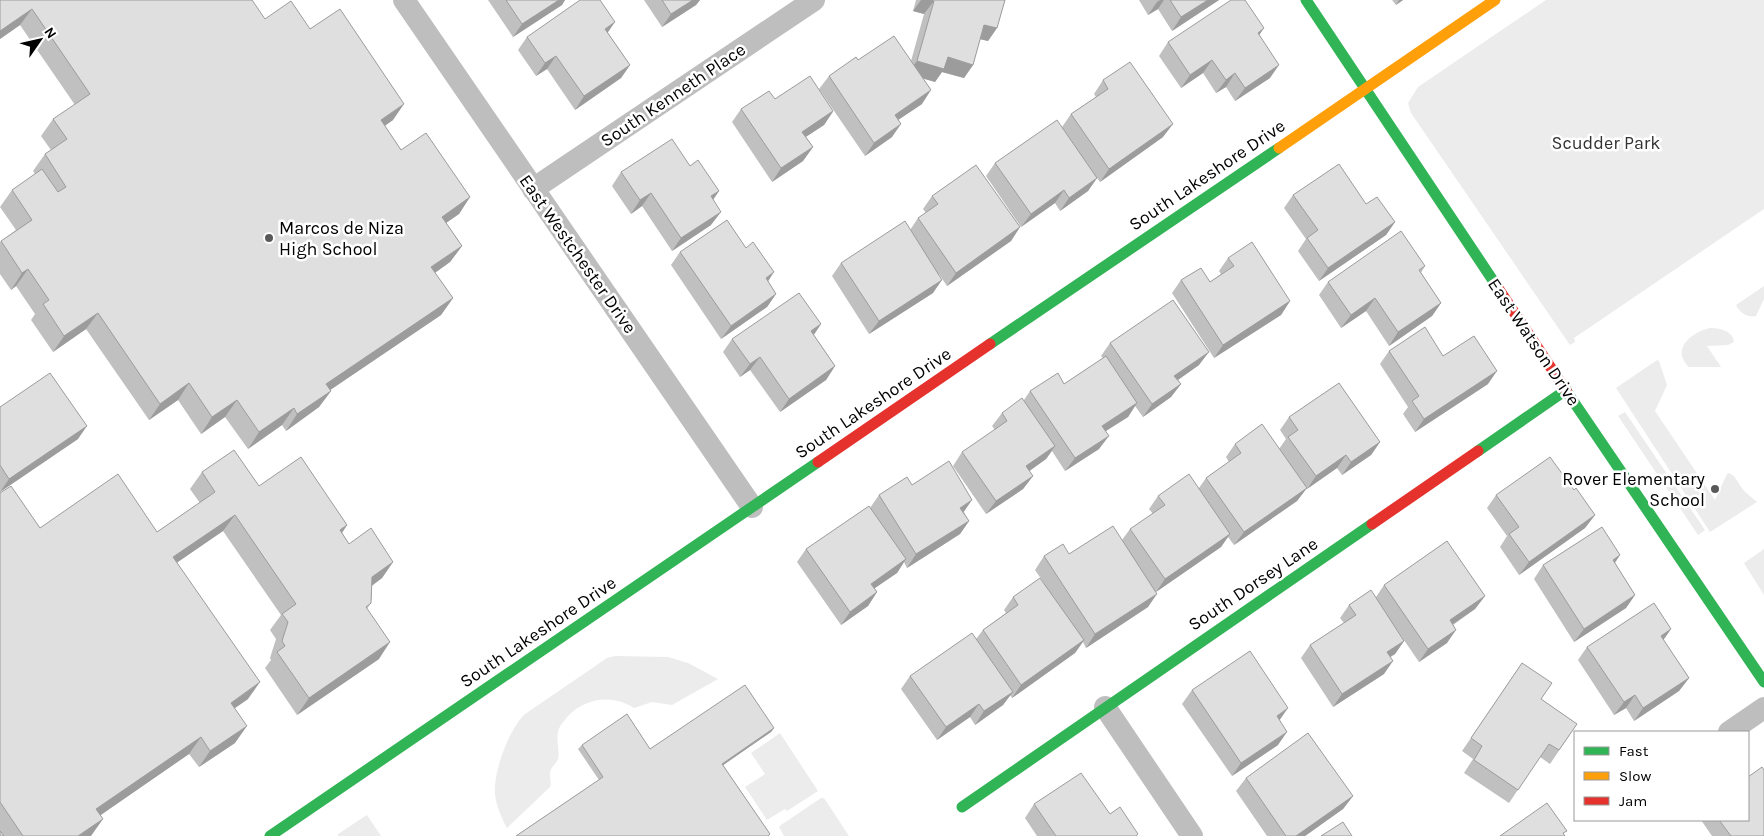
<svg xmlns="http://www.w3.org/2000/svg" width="1764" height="836" viewBox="0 0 1764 836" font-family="Karla,sans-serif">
<rect width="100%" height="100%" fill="#fff"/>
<path fill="#ececec" d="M1546,0H1764V209L1574,338L1575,342L1570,345L1411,113L1408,103L1418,87Z
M1764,286V299L1756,316C1747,318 1739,312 1736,305Z
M1710,328C1720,328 1733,331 1734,342L1728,345L1707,346L1721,367H1689C1670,349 1692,332 1710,328Z
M1657,360L1659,361L1667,385L1655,411L1715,500L1727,474L1729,473L1734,476L1744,491L1757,502L1710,532L1616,388Z
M1625,412L1705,530L1698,535L1618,416Z
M1764,549V595L1744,563Z
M615,656L668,657L688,663L718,679L672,705L652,702L634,708C612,694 586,698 568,716C564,721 559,726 558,732C556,741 560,751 558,759C556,764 551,767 550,772C549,778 552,782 550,787L507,828C502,819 496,805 495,794C493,772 509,729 525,714L607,658Z
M780,733L818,791L787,811L785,809L767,820L745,787L765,774L751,753Z
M821,798H824L826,801L849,836H784L779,827L781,825Z
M367,815L381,836H338V834Z"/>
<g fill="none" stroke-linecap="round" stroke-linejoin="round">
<path stroke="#bebebe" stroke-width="22" d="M404,0L752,507
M533,189L814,0
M1105,707L1192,836
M1729,732L1764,708"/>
<path stroke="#30b455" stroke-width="11" d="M1306,0L1496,285
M990,344L1279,148
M1567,392L1764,682
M1478,451L1566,390
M962,807L1372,524
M270,836L818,462"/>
<path stroke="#ff9f0a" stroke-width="11" d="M1279,148L1495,0"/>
<path stroke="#e5322d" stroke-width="11" d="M1496,285L1567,392
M818,462L990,344
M1372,524L1478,451"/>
</g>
<path fill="#c0c0c0" d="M0,0L265,19L310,29L393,120L385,126L401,150L470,197L459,214L446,223L462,246L450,262L435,273L453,298L441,315L330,390L331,391L319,407L286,431L282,425L248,449L225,417L201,434L178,400L149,420L86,329L53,352L31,320L35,314L16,286L11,290L0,274V242L16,230L0,207L12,190L35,174L33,171L45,154L51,150L41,136L53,119L75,105L20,25L0,39Z
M488,0H565L562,5L513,37Z
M644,0H700L696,5L662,27Z
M916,0H1005L997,28L988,41L980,39L973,65L964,78L942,72L935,82L923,78L922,104L898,120L892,137L865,156L819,89L829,76L858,60L911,61L924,14L913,11Z
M1139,0H1219L1172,31L1158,9L1148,15Z
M1392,0H1403L1396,5Z
M1264,28L1259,35L1270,78L1235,101L1226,87L1216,93L1203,73L1181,88L1159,56L1168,42Z
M608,33L630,65L621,78L575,110L547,69L536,76L518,50L527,37Z
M1103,80L1163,137L1100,182L1097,178L1088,191L1060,211L1055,203L1021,227L986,176L995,163L1062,127L1071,114L1096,97L1094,94Z
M775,99L833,112L824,125L806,137L813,147L803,161L772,182L732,122L741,109Z
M690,166L719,191L713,200L711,225L672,251L642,206L631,214L612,186L621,172Z
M1293,195L1395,222L1386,235L1319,281L1298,251L1306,239L1284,208Z
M932,196L1020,227L1011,241L947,286L939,274L933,293L869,334L832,276L841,263L910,230L918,218L926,213L923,209Z
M680,252L768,281L776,294L767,307L721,339L671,265Z
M1228,258L1290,301L1281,315L1214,358L1172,293L1181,280L1210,282L1221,274L1219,271Z
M1425,266L1421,273L1441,303L1432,316L1389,346L1366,311L1341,328L1319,295L1328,282Z
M821,324L814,335L835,366L826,380L780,412L750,370L740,377L723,352L732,339Z
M1110,343L1199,365L1178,380L1181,384L1171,397L1143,417L1135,406L1128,417L1106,431L1099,449L1065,471L1052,451L1046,459L1029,471L1033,476L1023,489L986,514L953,466L962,452L995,430L992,426L1002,413L1024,400L1030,391L1064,384L1103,358L1101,356Z
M1389,351L1443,356L1488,384L1415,432L1403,414L1408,407L1380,364Z
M0,407L78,439L0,492Z
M1289,417L1380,442L1371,455L1342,475L1337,468L1307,489H1306L1297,501L1234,545L1228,537L1221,547L1156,592L1148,607L1086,648L1083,642L1075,653L1012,698L1010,695L1003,705L975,725L970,717L937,740L901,689L910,676L976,639L983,630L1006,613L1004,610L1013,597L1044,583L1035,570L1044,556L1069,554L1122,540L1130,529L1153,514L1149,509L1158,496L1199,488L1206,478L1229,462L1226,457L1235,444L1279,449L1286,439L1280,430Z
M202,472L259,486L347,525L342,533L349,544L393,562L382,578L372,586L371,603L367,609L379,659L297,715L265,668L271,660L270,658L276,639L270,630L281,615L223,531L177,562L248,699L235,708V743L199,767L189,754L100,815L91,836H0V493L40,528L157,532L200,503L190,489Z
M912,485L964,512L969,521L960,534L907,568L904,562L897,573L874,588L877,592L868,606L841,625L797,562L806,549L870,508L879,495Z
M1574,490L1595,515L1585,528L1519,575L1500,547L1507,536L1487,508L1496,495Z
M1620,555L1615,563L1635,595L1626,608L1574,642L1534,579L1543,565Z
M1384,585L1485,596L1475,609L1453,625L1447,643L1419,662L1393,624L1404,641L1395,654L1390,657L1384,674L1333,707L1301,658L1310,645L1344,623L1340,618L1349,605L1376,597Z
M1671,629L1663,640L1689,678L1679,691L1634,721L1626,708L1614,715L1578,660L1587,647Z
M1522,663L1541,699L1577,724L1550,764L1540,757L1509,803L1464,773L1473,759L1462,751Z
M1192,690L1280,721L1278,745L1232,776L1182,704Z
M774,728L771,732L723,765L770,834L769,836H516L599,780L578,749L582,745L650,749Z
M1246,778L1353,796L1343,809L1305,836H1267L1236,791Z
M1034,804L1110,814L1138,834L1137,836H1037L1025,818Z
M1701,820H1748L1764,836H1712Z"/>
<path fill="#9c9c9c" d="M559,0H565L562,5L513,37L522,24Z
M693,0H700L696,5L662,27L671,14Z
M921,0H930L934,1L924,14L913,11Z
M1160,0H1164L1158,9L1148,15L1157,2Z
M1208,0H1219L1172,31L1181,17Z
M1399,0H1403L1396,5Z
M32,9L20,25L0,39V31Z
M615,22L606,35L605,29Z
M984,25L997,28L988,41L975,38Z
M1264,28L1255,41L1258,33Z
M556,56L547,69L536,76L545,63Z
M948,57L973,65L964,78L942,72L935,82L907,74L917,61Z
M1212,60L1203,73L1181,88L1190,75Z
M630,65L621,78L575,110L584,96Z
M1279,65L1270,78L1235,101L1245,88Z
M1235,73L1226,87L1216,93L1226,80Z
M931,90L922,104L886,128L895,115Z
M404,104L393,120L369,136L381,120Z
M833,111L824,125L793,145L802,132Z
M901,124L892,137L865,156L874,143Z
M1173,124L1163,137L1100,182L1109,169Z
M813,147L803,161L772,182L781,168Z
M1097,178L1088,191L1060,211L1069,198Z
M1064,190L1055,203L1021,227L1031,214Z
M719,191L710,204L711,196Z
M651,193L642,206L631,214L640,200Z
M470,197L459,214L430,234L442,217Z
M721,212L711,225L672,251L681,238Z
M1395,222L1386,235L1319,281L1328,268Z
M1020,227L1011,241L947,286L956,273Z
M462,246L450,262L419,284L431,267Z
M28,269L16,286L11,290L22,273Z
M774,272L765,286L766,278Z
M942,280L933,293L869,334L879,321Z
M776,294L767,307L721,339L731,326Z
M453,298L441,315L314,401L326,384Z
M1375,298L1366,311L1341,328L1351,315Z
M1290,301L1281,315L1214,358L1223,345Z
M1441,303L1432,316L1389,346L1398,332Z
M98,313L86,329L53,352L64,336Z
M821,324L812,337L811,331Z
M1209,352L1199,365L1165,389L1174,376Z
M760,357L750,370L740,377L750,364Z
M835,366L826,380L780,412L789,399Z
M1497,371L1488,384L1415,432L1424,419Z
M189,383L178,400L149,420L160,404Z
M1181,384L1171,397L1143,417L1152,404Z
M331,391L319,407L286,431L297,414Z
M237,400L225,417L201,434L212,417Z
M1137,403L1128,417L1093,439L1102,426Z
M294,408L282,425L248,449L259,432Z
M87,426L78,439L0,492L9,479Z
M1109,436L1099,449L1065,471L1075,458Z
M1380,442L1371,455L1342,475L1351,462Z
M1055,446L1046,459L1017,480L1026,466Z
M1346,455L1337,468L1307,489L1316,476Z
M1033,476L1023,489L986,514L996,501Z
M1307,488L1297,501L1234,545L1244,532Z
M972,500L963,513L960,508Z
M235,515L223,531L162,573L173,557Z
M1595,515L1585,528L1519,575L1529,562Z
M969,521L960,534L907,568L916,554Z
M347,525L336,542L340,530Z
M1230,534L1221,547L1156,592L1165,579Z
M1620,555L1611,568L1613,560Z
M906,559L897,573L862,597L871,584Z
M393,562L382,578L360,594L372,577Z
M877,592L868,606L841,625L850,612Z
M1157,594L1148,607L1086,648L1095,634Z
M1635,595L1626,608L1574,642L1584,629Z
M1485,596L1475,609L1440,633L1450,620Z
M1671,629L1662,642L1661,636Z
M1456,630L1447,643L1419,662L1428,649Z
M1084,640L1075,653L1012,698L1021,685Z
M1404,641L1395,654L1378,665L1387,652Z
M390,642L379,659L297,715L309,698Z
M1393,661L1384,674L1333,707L1342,694Z
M1689,678L1679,691L1634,721L1643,708Z
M260,682L248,699L219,719L231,703Z
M1013,692L1003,705L975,725L984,711Z
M1635,695L1626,708L1614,715L1624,702Z
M979,704L970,717L937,740L946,727Z
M1288,708L1279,721L1277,716Z
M247,726L235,743L199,767L210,751Z
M774,728L771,732L719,768L722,764Z
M1287,732L1278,745L1232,776L1241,763Z
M201,737L189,754L85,826L96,809Z
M1353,796L1343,809L1305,836H1296Z
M103,819L91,836H78Z"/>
<path fill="#dfdfdf" stroke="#9c9c9c" d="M0,0H252L265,19L291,1L310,29L340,9L404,104L381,120L401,150L426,133L470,197L442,217L462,246L431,267L453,298L326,384L331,391L297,414L294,408L259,432L237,400L212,417L189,383L160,404L98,313L64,336L43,304L49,300L28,269L22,273L1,241L32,220L12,190L42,169L58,192L66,187L45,154L67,139L53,119L90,94L32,9L0,31Z
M506,0H559L522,24Z
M580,0H600L615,22L605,29L630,65L584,96L556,56L545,63L527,37Z
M662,0H693L671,14Z
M930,0H1005L997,28L984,25L973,65L948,57L944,69L917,61L934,1Z
M1170,0H1208L1181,17Z
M1231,0H1245L1264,28L1258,33L1279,65L1245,88L1235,73L1226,80L1212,60L1190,75L1168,42Z
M894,36L931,90L895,115L901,124L874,143L829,76L856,57L858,60Z
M1130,62L1173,124L1109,169L1071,114L1108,89L1103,80Z
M810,76L833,111L802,132L813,147L781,168L741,109L769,91L775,99Z
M1057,120L1097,178L1069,198L1064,190L1031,214L995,163Z
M672,139L690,166L698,160L719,191L711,196L721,212L681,238L651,193L640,200L621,172Z
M1339,164L1366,204L1377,197L1395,222L1328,268L1307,238L1318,230L1293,195Z
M976,165L1020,227L956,273L918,218L938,204L932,196Z
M727,220L746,248L753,242L774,272L766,278L776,294L731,326L680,252Z
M905,221L942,280L879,321L841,263Z
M1401,231L1425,266L1419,270L1441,303L1398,332L1375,298L1351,315L1328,282Z
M1252,242L1290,301L1223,345L1181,280L1201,268L1210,282L1234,266L1228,258Z
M799,293L821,324L811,331L835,366L789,399L760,357L750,364L732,339Z
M1173,300L1209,352L1174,376L1181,384L1152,404L1110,343Z
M1425,327L1443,356L1474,336L1497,371L1424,419L1412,401L1419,396L1389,351Z
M1106,356L1137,403L1102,426L1109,436L1075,458L1030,391L1058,373L1064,384Z
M50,373L87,426L9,479L0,465V407Z
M1339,383L1380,442L1351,462L1346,455L1316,476L1288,437L1298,430L1289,417Z
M1022,398L1055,446L1026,466L1033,476L996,501L962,452L1007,421L1002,413Z
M1262,424L1307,488L1244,532L1206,478L1241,453L1235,444Z
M234,450L259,486L301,457L347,525L340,530L349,544L371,528L393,562L372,577L371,603L366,607L390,642L309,698L277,652L285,646L282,641L288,622L282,614L296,604L235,515L173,557L260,682L231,703L247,726L210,751L201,737L96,809L103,819L78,836H23L0,802V493L11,486L40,528L118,474L157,532L215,492L202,472Z
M1550,457L1574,490L1576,488L1595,515L1529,562L1509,534L1519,527L1496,495Z
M949,461L972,500L960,508L969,521L916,554L879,495L907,477L912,485Z
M1189,474L1230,534L1165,579L1130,529L1165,505L1158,496Z
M869,506L906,559L871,584L877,592L850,612L806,549Z
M1113,526L1157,594L1095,634L1044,556L1063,544L1069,554Z
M1602,527L1620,555L1613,560L1635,595L1584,629L1543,565Z
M1447,541L1485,596L1450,620L1456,630L1428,649L1384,585Z
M1040,578L1084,640L1021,685L983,630L1018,605L1013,597Z
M1371,590L1404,641L1387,652L1393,661L1342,694L1310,645L1356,615L1349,605Z
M1654,603L1671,629L1661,636L1689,678L1643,708L1635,695L1624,702L1587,647Z
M972,633L1013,692L984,711L979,704L946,727L910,676Z
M1250,651L1288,708L1277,716L1287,732L1241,763L1192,690Z
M1522,663L1552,683L1541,699L1577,724L1559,750L1549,744L1518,790L1474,760L1482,746L1471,738Z
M745,685L774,728L722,764L770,834L768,836H516L603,777L582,745L627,714L650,749Z
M1308,733L1353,796L1296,836H1286L1246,778Z
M1762,767L1764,770V836H1731L1719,820H1748V777Z
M1081,773L1110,814L1120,807L1138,834L1136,836H1056L1034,804Z
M1547,803L1567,831L1563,833L1565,836H1500Z
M1343,822L1352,836H1321Z
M0,831L4,836H0Z"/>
<g fill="#595959" stroke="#fff" stroke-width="2">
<circle cx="269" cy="238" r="5"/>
<circle cx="1715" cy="489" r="5"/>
</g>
<g text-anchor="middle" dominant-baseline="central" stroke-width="5" stroke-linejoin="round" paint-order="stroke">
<g font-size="18" fill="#000" stroke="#fff">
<text transform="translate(673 95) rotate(-34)">South Kenneth Place</text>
<text transform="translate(1207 175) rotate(-34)">South Lakeshore Drive</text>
<text transform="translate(578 254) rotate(55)">East Westchester Drive</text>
<text transform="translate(1534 342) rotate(56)">East Watson Drive</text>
<text transform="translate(873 403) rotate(-34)">South Lakeshore Drive</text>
<text transform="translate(1253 584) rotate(-34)">South Dorsey Lane</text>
<text transform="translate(538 632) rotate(-34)">South Lakeshore Drive</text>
</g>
<g font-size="18" fill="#333" stroke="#fff">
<text x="1606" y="143">Scudder Park</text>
</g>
<g font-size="18" fill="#000" stroke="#fff" text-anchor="start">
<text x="279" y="228">Marcos de Niza<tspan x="279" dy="21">High School</tspan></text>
<text x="1705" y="479" text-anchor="end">Rover Elementary<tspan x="1705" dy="21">School</tspan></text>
</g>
</g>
<rect x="1574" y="731" width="175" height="90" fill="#ffffff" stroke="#999999"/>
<rect x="1584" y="747" width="25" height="8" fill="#30b455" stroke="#999999"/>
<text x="1619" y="756" font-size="15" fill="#000000">Fast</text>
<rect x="1584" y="772" width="25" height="8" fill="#ff9f0a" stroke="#999999"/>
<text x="1619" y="781" font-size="15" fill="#000000">Slow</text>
<rect x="1584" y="797" width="25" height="8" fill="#e5322d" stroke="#999999"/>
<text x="1619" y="806" font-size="15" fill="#000000">Jam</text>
<g transform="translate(40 40) rotate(56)" stroke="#ffffff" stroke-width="4" paint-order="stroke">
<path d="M0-4L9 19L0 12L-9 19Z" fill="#000000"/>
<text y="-8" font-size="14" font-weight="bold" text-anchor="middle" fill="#000000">N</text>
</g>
</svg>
